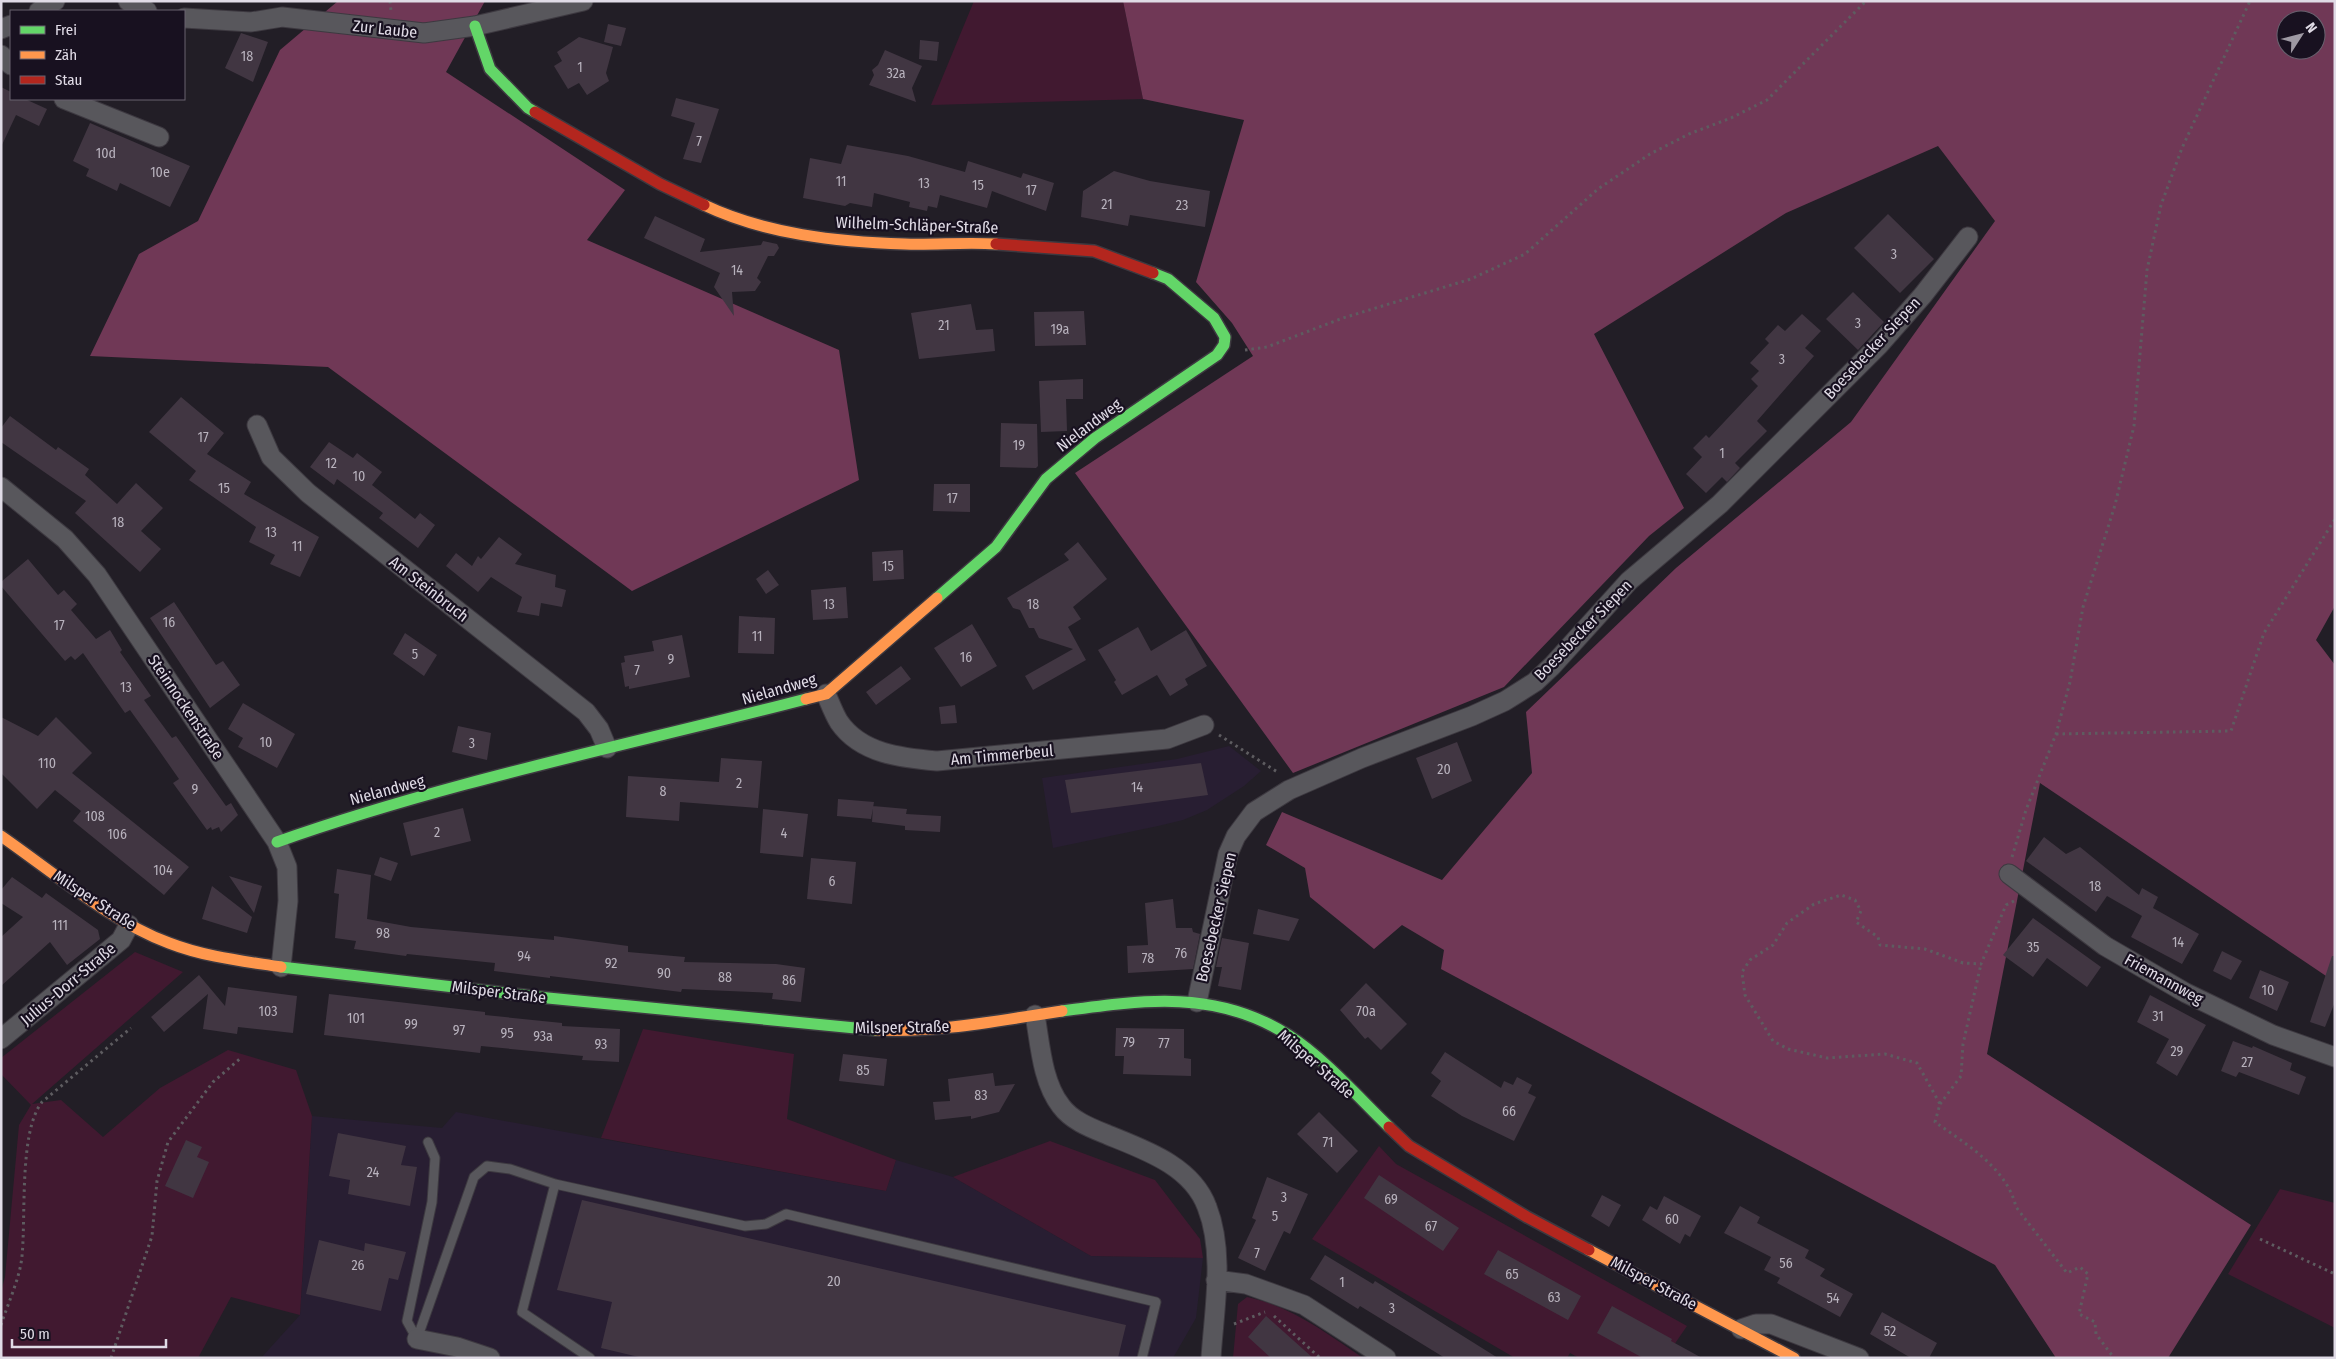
<svg xmlns="http://www.w3.org/2000/svg" width="2336" height="1359" viewBox="0 0 2336 1359" font-family="'Fira Sans Condensed',sans-serif">
<rect width="100%" height="100%" fill="#221e26"/>
<path fill="#281e32" d="M1229,746L1261,771L1244,786L1207,810L1183,820L1158,826L1053,848L1042,778L1177,759Z
M456,1112L886,1191L896,1160L953,1177L1091,1256L1203,1258L1196,1318L1173,1358H261L300,1315L312,1116L442,1128Z"/>
<path fill="#411930" d="M974,1H1123L1143,99L931,105Z
M135,952L183,972L32,1104L61,1100L103,1137L160,1088L228,1050L296,1070L312,1116L300,1315L231,1297L198,1358H1V1292L5,1277L19,1125L31,1105L1,1074V1058Z
M643,1029L794,1054L787,1119L896,1160L886,1191L601,1138Z
M1050,1141L1155,1180L1200,1239L1203,1258L1091,1256L953,1177Z
M1379,1146L1396,1164L1687,1326L1665,1358H1579L1570,1353L1567,1358H1515L1312,1239Z
M2280,1189L2335,1203V1328L2228,1274Z
M1247,1297C1291,1306 1326,1333 1363,1358H1233L1238,1304Z"/>
<path fill="#703856" fill-rule="evenodd" d="M338,1H485L446,72L625,190L587,240L839,350L859,480L632,591L328,367L90,356L139,254L198,221L280,50Z
M1123,1H2335V606L2316,640L2335,665V982L2040,783L1987,1054L2251,1225L2168,1358H2056L1995,1265L1441,969L1444,950L1402,925L1374,949L1310,897L1305,868L1266,845L1282,812L1442,880L1532,773L1526,712L1676,568L1851,422L1995,221L1938,146L1786,213L1594,334L1684,508L1649,536L1504,687L1293,773L1075,473L1253,356L1232,323L1196,282L1244,120L1143,99ZM2286,20H2316V50H2286Z"/>
<path fill="#413642" d="M608,24L626,28L621,46L604,42Z
M241,33L268,42L253,82L225,68Z
M579,37L613,47L606,73L609,81L587,95L579,83L568,89L554,66L562,61L557,52Z
M920,40L939,42L937,61L919,59Z
M885,50L922,66L912,88L916,102L869,85L874,75L872,70L878,65Z
M1,87L11,92V99H25L47,109L39,126L16,115L1,147Z
M676,98L719,109L701,163L683,159L695,123L671,116Z
M90,123L190,166L170,207L120,183L117,191L86,176L89,169L73,161Z
M847,145L908,156L965,172L968,161L1021,178L1023,173L1054,183L1046,211L992,191L987,208L940,195L937,208L928,206L927,211L909,207L910,202L874,193L872,207L850,203L845,206L803,198L810,158L841,164Z
M1114,171L1150,181L1210,191L1205,227L1130,215L1128,226L1081,217L1083,191Z
M1888,214L1934,259L1900,293L1854,248Z
M655,216L705,239L700,252L761,245L763,241L777,244L779,248L774,256H768L757,278L761,282L755,291L732,292L734,316L714,287L720,273L644,238Z
M1853,292L1884,322L1858,350L1826,319Z
M971,304L976,330L993,329L995,351L919,359L911,313Z
M1084,311L1086,345L1035,346L1034,312Z
M1802,314L1821,331L1805,348L1814,356L1757,421L1767,431L1735,463L1740,468L1727,482L1722,477L1706,493L1686,474L1702,457L1693,448L1706,435L1709,438L1758,386L1751,379L1759,371L1750,363L1769,343L1765,339L1778,325L1785,331Z
M1083,379V399H1066L1067,431L1041,432L1039,381Z
M181,397L224,433L207,454L251,482L244,494L319,537L300,577L270,564L275,555L249,542L256,527L189,480L196,471L149,432Z
M10,416L56,450L58,447L89,469L85,475L117,504L136,483L163,508L141,531L161,549L140,572L75,513L86,501L1,442V428Z
M1001,423L1037,424L1038,466L1036,468L1000,467Z
M329,442L353,458L357,453L382,472L372,485L415,519L420,513L435,525L418,548L379,518L383,513L337,479L334,485L310,467Z
M934,484H970V512L933,511Z
M499,537L522,554L515,564L556,575L555,587L566,590L562,607L541,603L539,616L517,612L522,597L491,577L478,592L446,566L456,553L472,566L478,556L481,559Z
M1078,542L1107,579L1073,607L1081,619L1068,627L1086,660L1033,690L1025,676L1073,649L1039,638L1034,628H1029L1020,610L1013,608L1007,598L1069,560L1064,554Z
M903,550L904,579L873,581L872,552Z
M28,559L58,595L64,590L77,604L71,610L96,639L110,630L122,650L120,652L151,696L144,700L172,738L176,736L226,806L231,803L238,815L221,832L219,827L212,830L211,827L207,830L173,783L179,779L158,749L130,710L125,713L83,653L75,660L71,656L65,661L1,586V582Z
M768,570L779,585L766,594L756,579Z
M846,587L848,618L813,620L811,590Z
M174,602L216,665L223,661L240,685L210,708L150,618Z
M739,616L775,618L774,654L738,653Z
M972,624L997,666L961,687L934,648Z
M1138,627L1151,651L1186,630L1207,666L1185,679L1188,685L1170,696L1157,675L1122,695L1114,682L1116,680L1098,650Z
M405,633L437,655L424,676L393,654Z
M682,635L690,677L629,689V686L625,687L621,663L625,662L624,656L654,651L652,641Z
M901,666L911,679L876,705L866,692Z
M243,703L295,734L277,768L238,747L243,738L228,729Z
M955,705L957,723L941,724L939,707Z
M1,717L38,736L56,717L92,753L72,773L189,867L164,895L73,821L81,811L55,790L37,809L1,773Z
M458,726L491,733L487,760L452,752Z
M1457,742L1472,781L1432,799L1416,758Z
M721,758L762,761L758,808L680,802L679,821L626,817L628,776L719,782Z
M1201,763L1208,795L1071,813L1065,780Z
M838,799L874,802L871,819L837,816Z
M873,806L907,809L906,814L941,816L940,832L905,830V824V826L872,822Z
M463,808L471,841L411,856L403,823Z
M763,809L808,814L803,857L760,853Z
M2044,837L2066,854L2080,847L2139,895L2142,888L2158,897L2153,908L2199,934L2182,964L2131,937L2142,916L2107,896L2096,912L2026,861Z
M380,857L398,863L391,881L374,875Z
M811,858L856,862L852,904L807,899Z
M337,869L371,875L367,919L411,927L554,940V936L628,946V952L685,957L684,962L776,964L805,968L801,1002L772,999L773,993L682,989L681,992L550,976V978L494,971L495,963L407,954L406,956L354,949L356,941L335,938L339,894L334,893Z
M229,876L262,886L254,913Z
M12,877L42,898L46,893L98,930L100,939L67,965L50,942L1,986V937L23,917L1,903V890Z
M212,886L252,917L247,933L202,919Z
M1173,899L1176,928H1192L1193,932L1200,934L1193,969L1128,973L1127,946L1148,945L1145,903Z
M1258,909L1299,919L1289,941L1253,934Z
M2033,918L2101,967L2087,987L2047,958L2033,977L2003,955Z
M1222,938L1249,943L1241,990L1218,986L1222,967H1216Z
M2222,951L2242,961L2231,980L2213,971Z
M2332,956H2335V1002L2325,1027L2310,1022Z
M2260,970L2289,982L2277,1011L2249,998Z
M199,975L225,1006L228,987L297,996L293,1033L238,1027L237,1034L203,1029L208,994L164,1032L151,1017Z
M1366,983L1407,1024L1381,1050L1368,1037L1365,1039L1340,1010Z
M329,994L485,1012V1015L562,1023V1026L620,1029L619,1062L582,1060L583,1056L481,1046L480,1053L324,1035Z
M2150,995L2206,1025L2177,1076L2156,1063L2169,1039L2137,1022Z
M1116,1028L1184,1029V1058L1191,1059V1076L1123,1074L1124,1056H1115Z
M2233,1041L2252,1048L2253,1046L2292,1063L2290,1070L2306,1077L2299,1095L2239,1072L2236,1077L2221,1071Z
M1445,1052L1501,1088L1504,1081L1513,1085L1517,1077L1532,1085L1528,1093L1536,1097L1514,1141L1462,1116L1431,1096L1441,1081L1431,1073Z
M843,1054L887,1059L884,1086L839,1081Z
M993,1073L995,1086L1015,1084L999,1112L971,1119V1116L935,1120L933,1102L950,1101L948,1079Z
M1319,1112L1358,1151L1337,1173L1297,1134Z
M338,1133L406,1146L401,1165L417,1167L410,1206L348,1194L350,1180L329,1176Z
M186,1140L202,1147L197,1157L209,1162L193,1198L165,1186Z
M1379,1175L1459,1228L1443,1251L1364,1198Z
M1267,1177L1308,1194L1290,1234L1284,1231L1265,1271L1238,1258L1256,1220L1252,1218Z
M1602,1195L1621,1205L1609,1227L1591,1216Z
M1664,1196L1701,1216L1690,1237L1685,1234L1680,1244L1642,1220L1650,1206L1657,1210Z
M582,1200L1126,1325L1118,1358H643L601,1348L612,1302L557,1290Z
M1740,1206L1760,1217L1757,1223L1809,1250L1805,1258L1825,1269L1820,1276L1853,1294L1840,1317L1777,1283L1780,1278L1764,1270L1771,1257L1724,1233Z
M319,1240L364,1251L365,1243L406,1252L398,1280L389,1278L381,1311L306,1294Z
M1498,1250L1581,1296L1568,1320L1484,1274Z
M1325,1255L1373,1284L1375,1281L1498,1358H1445L1360,1306L1358,1309L1310,1279Z
M1612,1306L1672,1339L1671,1341L1702,1358H1643L1597,1333Z
M1882,1312L1937,1343L1929,1358H1911L1870,1334Z
M1266,1316L1313,1358H1271L1248,1337Z"/>
<g fill="none" stroke-linecap="round" stroke-linejoin="round">
<defs>
<path id="lane" d="M417,1339L474,1177L487,1166L510,1169L555,1184
M417,1339L407,1321L432,1202L435,1158L428,1142
M590,1358L522,1312L555,1184L745,1226L766,1224L786,1214L1156,1302L1142,1358"/>
<path id="street" d="M128,1L147,11
M39,11L55,1
M184,18L251,22L282,17L424,33L475,26L583,1
M1,29L11,25
M1,55L11,65
M64,99L159,137
M257,425L271,457L308,493L586,712L599,729L607,748
M1,487L65,539L97,575L277,842L287,867L288,901L281,967
M826,694C830,703 834,714 839,722C861,754 902,758 937,761L1167,739L1204,725
M2009,874L2105,946L2186,993L2273,1035L2335,1057
M1197,1002L1228,854L1236,836L1254,812L1289,790L1362,758L1472,716L1505,701L1535,682L1552,666L1629,581L1720,504L1879,345L1923,295L1968,237
M1035,1015C1040,1043 1042,1082 1061,1106C1072,1121 1091,1128 1108,1135C1145,1150 1192,1166 1207,1207C1225,1253 1214,1310 1211,1358
M1,1039L121,940L129,925
M1216,1280L1246,1284L1304,1305L1386,1358
M1741,1329L1756,1324H1771L1859,1358
M417,1339L457,1347L490,1358"/>
<path id="fast" d="M475,26L490,69L528,108L535,112
M937,598L996,547L1046,479L1095,438L1217,355L1224,345L1225,337L1214,318L1168,279L1153,273
M277,842C449,781 629,745 806,699
M281,967L548,998L876,1030
M1062,1011C1142,1000 1216,989 1288,1035C1324,1058 1358,1097 1389,1127"/>
<path id="slow" d="M704,205C765,234 837,242 905,244C935,245 966,242 996,244
M806,699L826,694L937,598
M1,836C53,872 110,921 169,943C205,957 243,961 281,967
M876,1030C938,1033 1001,1020 1062,1011
M1589,1250L1794,1358"/>
<path id="jam" d="M535,112L660,184L704,205
M996,244L1094,251L1153,273
M1389,1127L1409,1146L1527,1217L1589,1250"/>
</defs>
<use href="#lane" stroke="#3d3940" stroke-width="11"/>
<use href="#street" stroke="#3d3940" stroke-width="21"/>
<use href="#fast" stroke="#3d3940" stroke-width="14"/>
<use href="#slow" stroke="#3d3940" stroke-width="14"/>
<use href="#jam" stroke="#3d3940" stroke-width="14"/>
<path stroke="#5e5c60" stroke-width="3" stroke-dasharray="2.5 4" stroke-linecap="butt" d="M390,1L391,11
M1245,350L1267,347L1343,318L1471,279L1525,254L1598,189L1650,154L1689,134L1731,118L1767,100L1866,1
M2056,734L2231,731L2264,633L2335,519
M1219,735L1279,773
M2012,857L2026,810L2056,734L2070,682L2083,607L2115,505L2134,426L2147,270L2161,205L2182,148L2250,1
M2014,901L2006,905L1981,964L1963,963L1925,949L1880,945L1878,937L1856,922L1861,911L1855,900L1841,895L1814,904L1787,923L1773,945L1750,960L1742,972L1745,995L1773,1041L1788,1049L1827,1058L1885,1054L1917,1063L1940,1104L1935,1122C1966,1144 2007,1168 2016,1207L2067,1273L2080,1267L2088,1274L2079,1314L2095,1322L2096,1334L2114,1358
M1940,1104L1961,1076L1963,1044L1981,964
M2260,1239L2335,1274
M1274,1316L1320,1358
M1234,1324L1265,1312
M1,1325C8,1303 20,1278 22,1256C26,1216 19,1131 42,1102L131,1028
M111,1358L152,1236L157,1181L168,1142L213,1082L242,1057"/>
<use href="#lane" stroke="#58575c" stroke-width="9"/>
<use href="#street" stroke="#58575c" stroke-width="19"/>
<use href="#fast" stroke="#63d668" stroke-width="11"/>
<use href="#slow" stroke="#ff974d" stroke-width="11"/>
<use href="#jam" stroke="#b3261e" stroke-width="11"/>
</g>
<g text-anchor="middle" dominant-baseline="central" stroke-width="4.5" stroke-linejoin="round" paint-order="stroke">
<g font-size="14" fill="#b8b2bd">
<text x="247" y="56">18</text>
<text x="580" y="67">1</text>
<text x="896" y="73">32a</text>
<text x="699" y="141">7</text>
<text x="106" y="153">10d</text>
<text x="160" y="172">10e</text>
<text x="841" y="181">11</text>
<text x="924" y="183">13</text>
<text x="978" y="185">15</text>
<text x="1031" y="190">17</text>
<text x="1107" y="204">21</text>
<text x="1182" y="205">23</text>
<text x="1894" y="254">3</text>
<text x="737" y="270">14</text>
<text x="1858" y="323">3</text>
<text x="944" y="325">21</text>
<text x="1060" y="329">19a</text>
<text x="1782" y="359">3</text>
<text x="203" y="437">17</text>
<text x="1019" y="445">19</text>
<text x="1722" y="453">1</text>
<text x="331" y="463">12</text>
<text x="359" y="476">10</text>
<text x="224" y="488">15</text>
<text x="952" y="498">17</text>
<text x="118" y="522">18</text>
<text x="271" y="532">13</text>
<text x="297" y="546">11</text>
<text x="888" y="566">15</text>
<text x="829" y="604">13</text>
<text x="1033" y="604">18</text>
<text x="169" y="622">16</text>
<text x="59" y="625">17</text>
<text x="757" y="636">11</text>
<text x="415" y="654">5</text>
<text x="966" y="657">16</text>
<text x="671" y="659">9</text>
<text x="637" y="670">7</text>
<text x="126" y="687">13</text>
<text x="266" y="742">10</text>
<text x="472" y="743">3</text>
<text x="47" y="763">110</text>
<text x="1444" y="769">20</text>
<text x="739" y="783">2</text>
<text x="1137" y="787">14</text>
<text x="195" y="789">9</text>
<text x="663" y="791">8</text>
<text x="95" y="816">108</text>
<text x="437" y="832">2</text>
<text x="784" y="833">4</text>
<text x="117" y="834">106</text>
<text x="163" y="870">104</text>
<text x="832" y="881">6</text>
<text x="2095" y="886">18</text>
<text x="60" y="925">111</text>
<text x="383" y="933">98</text>
<text x="2178" y="942">14</text>
<text x="2033" y="947">35</text>
<text x="1181" y="953">76</text>
<text x="524" y="956">94</text>
<text x="1148" y="958">78</text>
<text x="611" y="963">92</text>
<text x="664" y="973">90</text>
<text x="725" y="977">88</text>
<text x="789" y="980">86</text>
<text x="2268" y="990">10</text>
<text x="268" y="1011">103</text>
<text x="1366" y="1011">70a</text>
<text x="2158" y="1016">31</text>
<text x="356" y="1018">101</text>
<text x="411" y="1024">99</text>
<text x="459" y="1030">97</text>
<text x="507" y="1033">95</text>
<text x="543" y="1036">93a</text>
<text x="1129" y="1042">79</text>
<text x="1164" y="1043">77</text>
<text x="601" y="1044">93</text>
<text x="2177" y="1051">29</text>
<text x="2247" y="1062">27</text>
<text x="863" y="1070">85</text>
<text x="981" y="1095">83</text>
<text x="1509" y="1111">66</text>
<text x="1328" y="1142">71</text>
<text x="373" y="1172">24</text>
<text x="1284" y="1197">3</text>
<text x="1391" y="1199">69</text>
<text x="1275" y="1216">5</text>
<text x="1672" y="1219">60</text>
<text x="1431" y="1226">67</text>
<text x="1257" y="1253">7</text>
<text x="1786" y="1263">56</text>
<text x="358" y="1265">26</text>
<text x="1512" y="1274">65</text>
<text x="834" y="1281">20</text>
<text x="1342" y="1282">1</text>
<text x="1554" y="1297">63</text>
<text x="1833" y="1298">54</text>
<text x="1392" y="1308">3</text>
<text x="1890" y="1331">52</text>
</g>
<g font-size="16" fill="#e0dbe6" stroke="#181120">
<text transform="translate(385 29) rotate(6)">Zur Laube</text>
<text transform="translate(917 225) rotate(2)">Wilhelm-Schläper-Straße</text>
<text transform="translate(1872 348) rotate(-47)">Boesebecker Siepen</text>
<text transform="translate(1089 425) rotate(-37)">Nielandweg</text>
<text transform="translate(429 589) rotate(38)">Am Steinbruch</text>
<text transform="translate(1583 630) rotate(-46)">Boesebecker Siepen</text>
<text transform="translate(779 689) rotate(-16)">Nielandweg</text>
<text transform="translate(186 707) rotate(56)">Steinnockenstraße</text>
<text transform="translate(1002 755) rotate(-5)">Am Timmerbeul</text>
<text transform="translate(387 790) rotate(-15)">Nielandweg</text>
<text transform="translate(95 900) rotate(33)">Milsper Straße</text>
<text transform="translate(1216 917) rotate(-77)">Boesebecker Siepen</text>
<text transform="translate(2164 979) rotate(29)">Friemannweg</text>
<text transform="translate(68 984) rotate(-40)">Julius-Dorr-Straße</text>
<text transform="translate(499 992) rotate(7)">Milsper Straße</text>
<text transform="translate(902 1027) rotate(-1)">Milsper Straße</text>
<text transform="translate(1316 1064) rotate(41)">Milsper Straße</text>
<text transform="translate(1654 1283) rotate(28)">Milsper Straße</text>
</g>
</g>
<rect width="2336" height="1359" fill="none" stroke="#e0dbe6" stroke-width="5"/>
<rect x="10" y="10" width="175" height="90" fill="#181120" stroke="#68626f"/>
<rect x="20" y="26" width="25" height="8" fill="#63d668" stroke="#68626f"/>
<text x="55" y="35" font-size="15" fill="#e0dbe6">Frei</text>
<rect x="20" y="51" width="25" height="8" fill="#ff974d" stroke="#68626f"/>
<text x="55" y="60" font-size="15" fill="#e0dbe6">Zäh</text>
<rect x="20" y="76" width="25" height="8" fill="#b3261e" stroke="#68626f"/>
<text x="55" y="85" font-size="15" fill="#e0dbe6">Stau</text>
<g transform="translate(2301 35) rotate(54)"><circle r="24" fill="#181120" stroke="#68626f"/>
<path d="M0-4L9 19L0 12L-9 19Z" fill="#9e99a3"/>
<text y="-8" font-size="14" font-weight="bold" text-anchor="middle" fill="#e0dbe6">N</text>
</g>
<path d="M12 1339v8h154v-8" fill="none" stroke="#e0dbe6" stroke-width="2.5"/>
<text x="20" y="1339" font-size="15" fill="#e0dbe6" stroke="#181120" stroke-width="4" paint-order="stroke">50 m</text>
</svg>
